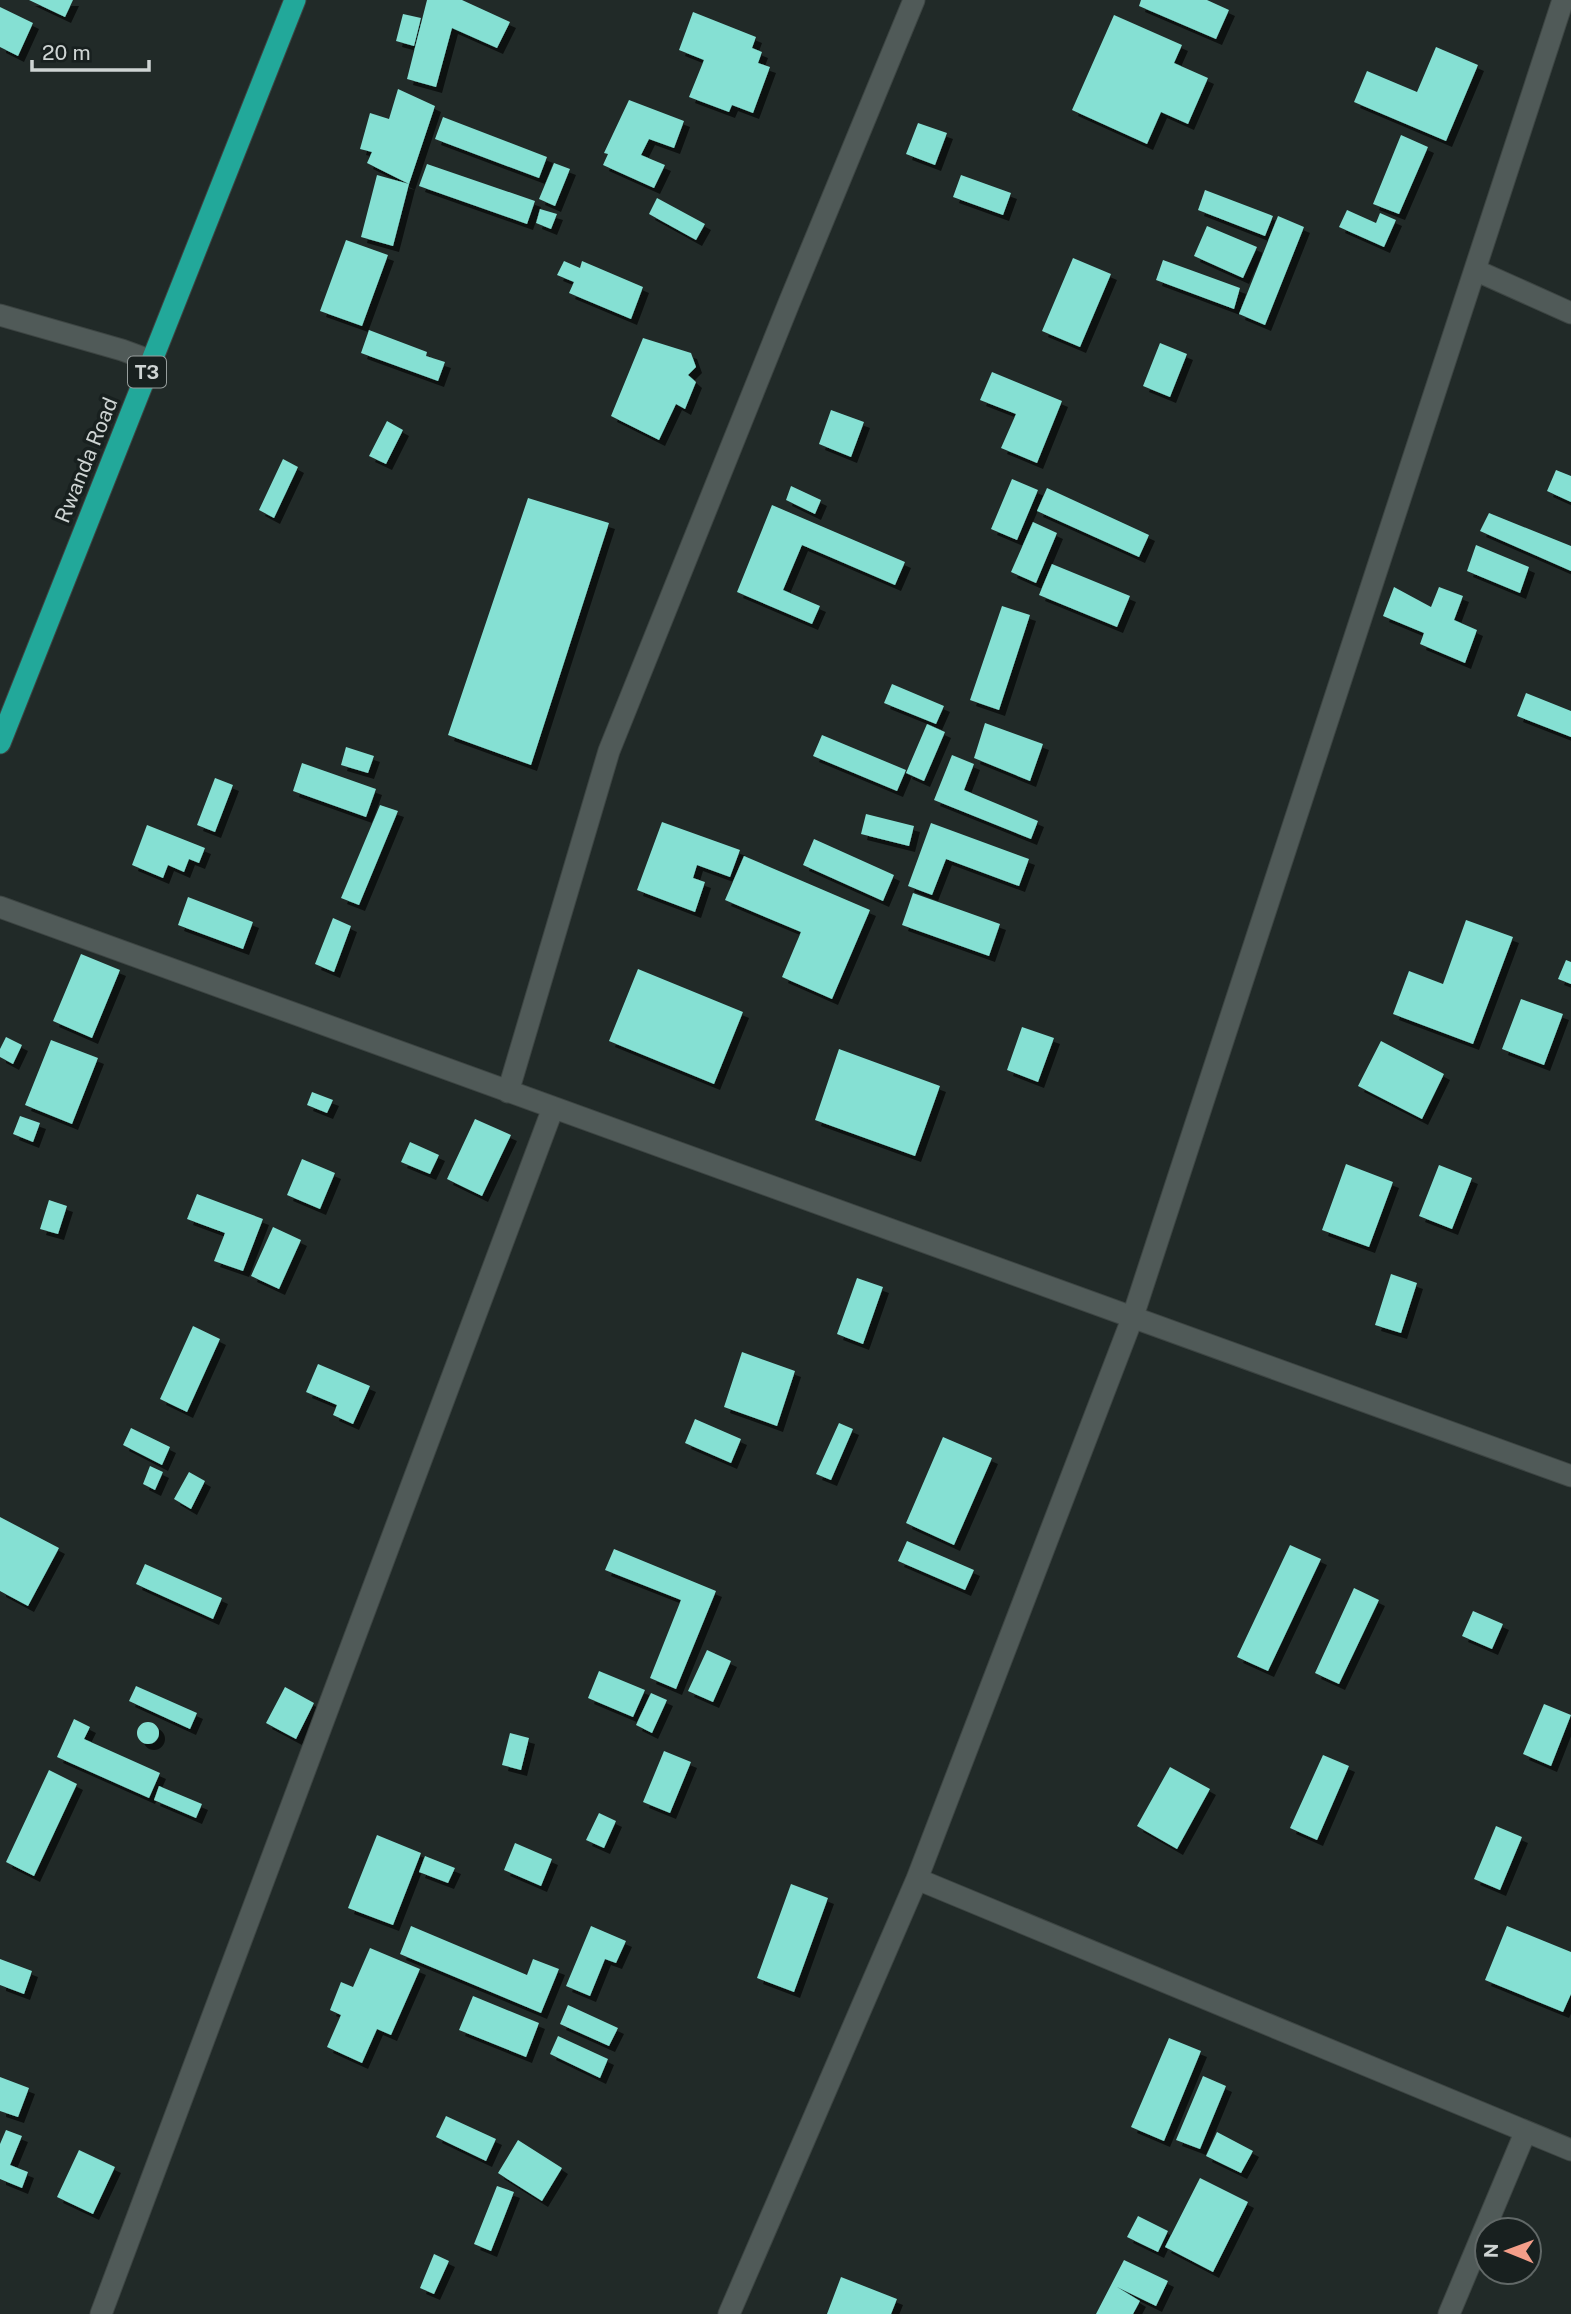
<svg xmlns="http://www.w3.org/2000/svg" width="1571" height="2314" viewBox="0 0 1571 2314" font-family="'Public Sans',sans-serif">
<defs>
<filter id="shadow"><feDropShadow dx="6" dy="6" stdDeviation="0" flood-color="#0009"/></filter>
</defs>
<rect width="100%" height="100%" fill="#212a28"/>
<path fill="#85e0d3" filter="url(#shadow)" d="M29,0H73L65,17Z
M427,0H462L510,22L497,48L452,28L436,87L407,79Z
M1141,0H1207L1229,10L1216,39L1139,6Z
M0,7L33,23L18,56L0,47Z
M693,12L756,37L752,48L762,52L758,63L770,67L753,113L732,105L729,112L689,97L704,60L679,50Z
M403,14L421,18L414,46L396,41Z
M1114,15L1182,45L1174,63L1208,78L1188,124L1161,112L1147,144L1072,110Z
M1436,47L1478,65L1446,141L1354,102L1367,71L1417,92Z
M398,89L435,106L409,184L393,246L361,237L377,175L409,184L367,163L372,152L360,149L370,113L389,119Z
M629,100L684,121L674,148L649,139L641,155L665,165L654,188L603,165L608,154L604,153Z
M443,117L547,157L539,178L435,139Z
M918,123L947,133L935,165L906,154Z
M1401,135L1428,147L1399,214L1373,204Z
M554,163L570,169L555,206L539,199Z
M427,164L535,201L527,224L419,186Z
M961,175L1011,193L1003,215L953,197Z
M1205,190L1273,216L1265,236L1198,210Z
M657,198L705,224L696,240L649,214Z
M540,209L557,214L551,229L536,223Z
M1347,210L1376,223L1380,213L1396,220L1384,247L1339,227Z
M1278,216L1304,227L1265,325L1239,314Z
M1207,226L1257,247L1243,278L1194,256Z
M346,240L388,255L362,326L320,311Z
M1073,258L1111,274L1080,347L1042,331Z
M1163,260L1240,288L1234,309L1156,280Z
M564,261L580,268L582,261L643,287L631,319L569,293L574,282L557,275Z
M369,330L427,352L426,356L445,362L438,381L361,353Z
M643,338L691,353L696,367L688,375L696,382L685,409L676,404L659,440L611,416Z
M1160,343L1187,354L1170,397L1143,386Z
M992,372L1062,401L1037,463L1001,448L1016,414L980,400Z
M831,410L864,422L851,457L819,444Z
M387,421L403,430L386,464L369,456Z
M283,459L298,467L274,518L259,510Z
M1556,470L1571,476V502L1547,491Z
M1012,479L1038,490L1017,540L991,529Z
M791,486L821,500L815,514L786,500Z
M1047,488L1149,535L1139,557L1037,511Z
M528,498L609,523L531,765L448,735Z
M772,505L905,562L895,585L802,545L783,590L820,606L812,624L737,592Z
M1489,513L1571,546V571L1480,531Z
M1033,522L1057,533L1036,583L1011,572Z
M1476,545L1529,567L1520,593L1467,571Z
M1052,564L1130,596L1117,627L1039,595Z
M1394,587L1431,607L1439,587L1463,596L1454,620L1477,630L1465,663L1420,644L1424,633L1383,616Z
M1002,606L1030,615L999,710L970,700Z
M892,684L944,706L936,724L884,703Z
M1526,693L1571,711V737L1517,716Z
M985,723L1043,744L1030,781L974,758Z
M927,724L945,732L924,781L906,773Z
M822,735L906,770L897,791L813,756Z
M346,747L374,756L368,773L341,765Z
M952,755L974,764L964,790L1038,821L1031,839L934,800Z
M302,763L376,789L366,817L293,791Z
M215,778L233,785L215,832L197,825Z
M380,805L398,811L359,905L341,898Z
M866,814L914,826L909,846L861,834Z
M662,822L740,850L730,877L697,865L693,878L705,882L695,912L637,890Z
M931,823L1029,859L1019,886L946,859L932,895L908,886Z
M147,825L205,848L199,863L189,859L184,872L168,865L163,878L132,865Z
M814,839L894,875L883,901L803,865Z
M744,856L870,910L832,999L782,977L801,932L725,900Z
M913,893L1000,924L989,956L902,925Z
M188,897L253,922L243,949L178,925Z
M333,918L351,926L334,972L315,964Z
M1466,920L1513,937L1473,1044L1393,1014L1409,971L1443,984Z
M81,954L120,970L92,1038L53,1021Z
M1566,960L1571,962V984L1558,979Z
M638,969L743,1012L714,1084L609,1041Z
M1521,999L1563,1014L1544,1065L1502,1049Z
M1022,1027L1054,1038L1038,1082L1007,1070Z
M6,1037L22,1045L13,1064L0,1057V1049Z
M51,1040L98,1058L72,1124L25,1105Z
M1381,1041L1444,1074L1422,1119L1358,1086Z
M839,1049L940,1086L915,1156L815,1120Z
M312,1092L333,1100L327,1113L307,1105Z
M20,1116L40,1123L33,1142L13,1134Z
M475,1119L511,1135L482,1196L447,1179Z
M410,1142L439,1155L430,1174L401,1162Z
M302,1159L335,1173L320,1209L287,1195Z
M1346,1164L1393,1182L1369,1247L1322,1230Z
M1439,1165L1472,1178L1452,1229L1419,1216Z
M197,1194L263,1219L243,1271L214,1261L225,1233L187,1219Z
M49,1200L67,1206L58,1234L40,1229Z
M273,1227L301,1240L279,1289L251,1276Z
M1391,1274L1417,1283L1401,1333L1375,1325Z
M857,1278L883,1287L863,1344L837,1334Z
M193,1326L220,1339L187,1412L160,1399Z
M742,1352L795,1371L777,1426L724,1407Z
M318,1364L370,1386L353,1424L333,1415L337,1405L306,1392Z
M695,1419L741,1439L731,1463L685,1443Z
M839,1423L853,1429L831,1480L816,1474Z
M131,1428L170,1447L162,1465L123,1445Z
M943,1437L992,1458L954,1545L906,1523Z
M150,1466L163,1472L155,1490L143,1484Z
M189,1472L205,1481L191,1509L174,1499Z
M0,1517L59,1548L28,1606L0,1591Z
M907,1541L974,1570L965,1590L898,1561Z
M1290,1545L1321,1559L1268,1671L1237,1657Z
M614,1549L716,1591L676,1689L650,1678L681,1600L605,1570Z
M145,1564L222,1598L213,1619L136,1584Z
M1354,1588L1379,1600L1339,1684L1315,1673Z
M1473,1611L1503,1624L1492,1649L1462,1636Z
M707,1650L731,1661L713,1702L688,1691Z
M599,1671L645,1690L633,1717L588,1698Z
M136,1686L197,1713L190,1729L129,1701Z
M285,1687L314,1703L296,1739L266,1723Z
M651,1693L667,1700L652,1733L636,1725Z
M1544,1704L1571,1715L1551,1766L1523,1754Z
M74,1719L90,1727L84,1739L160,1773L149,1798L57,1757Z
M137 1733a11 11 0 1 1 22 0a11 11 0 1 1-22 0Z
M510,1733L529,1738L521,1770L502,1765Z
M664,1751L691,1762L670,1813L643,1802Z
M1323,1755L1349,1766L1317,1840L1290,1828Z
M1170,1767L1210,1789L1177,1849L1137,1826Z
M49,1770L77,1784L34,1876L6,1862Z
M159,1786L202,1804L196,1818L154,1800Z
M599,1813L616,1821L604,1848L586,1840Z
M1496,1826L1522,1837L1500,1890L1474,1879Z
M377,1835L421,1853L393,1925L348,1908Z
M515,1843L552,1859L541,1886L504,1870Z
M425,1856L455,1868L448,1883L419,1872Z
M791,1884L828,1898L794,1992L757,1978Z
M411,1926L527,1975L533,1959L559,1969L541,2013L400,1954Z
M591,1926L626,1941L616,1963L605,1959L590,1996L566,1986Z
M1507,1926L1571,1952V1994L1563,2012L1485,1980Z
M370,1948L420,1969L391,2035L377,2029L362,2063L327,2047L341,2015L330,2010L341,1982L353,1987Z
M0,1959L32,1971L24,1994L0,1985Z
M473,1996L539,2023L526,2057L459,2030Z
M568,2005L618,2028L609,2046L560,2024Z
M558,2036L608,2059L600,2078L550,2054Z
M1169,2038L1201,2051L1164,2141L1131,2127Z
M1203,2076L1226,2086L1200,2149L1176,2140Z
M0,2077L29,2088L18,2117L0,2111Z
M446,2116L496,2139L486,2161L436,2137Z
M6,2130L22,2136L10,2165L28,2172L22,2188L0,2179V2144Z
M1217,2132L1253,2151L1241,2173L1206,2156Z
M518,2140L562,2168L542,2201L498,2173Z
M79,2150L115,2167L93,2214L57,2197Z
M1200,2178L1248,2202L1213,2272L1165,2247Z
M497,2186L514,2192L491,2251L474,2244Z
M1138,2216L1168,2231L1158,2252L1127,2237Z
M434,2254L449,2261L434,2294L420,2288Z
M1124,2260L1168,2281L1156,2306L1117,2287L1140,2301L1133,2314H1096Z
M841,2277L897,2299L891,2314H827Z"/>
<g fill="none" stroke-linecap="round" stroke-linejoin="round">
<defs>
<path id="minor" d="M1475,270L1571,313
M0,315L122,350L152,361
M0,907L1571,1476
M508,1092L609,751L789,303L914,0
M917,1879L1571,2150
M101,2314L553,1108
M729,2314L917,1879L1132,1319L1563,0
M1449,2314L1525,2133"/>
<path id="highway" d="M0,743L295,0"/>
</defs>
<use href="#minor" stroke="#3d4543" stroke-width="23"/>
<use href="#highway" stroke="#3d4543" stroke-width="23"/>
<use href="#minor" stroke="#505a58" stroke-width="21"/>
<use href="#highway" stroke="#22a89a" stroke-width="21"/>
</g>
<g text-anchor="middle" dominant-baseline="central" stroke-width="7" stroke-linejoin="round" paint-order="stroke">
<rect fill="#18201f" stroke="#979e9d" stroke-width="2" x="128" y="356.5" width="38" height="31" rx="5"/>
<g font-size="19" font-weight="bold" fill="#ced4d3">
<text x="147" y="372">T3</text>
</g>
<g font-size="21" fill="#ced4d3" stroke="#18201f">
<text transform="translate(86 460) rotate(-68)">Rwanda Road</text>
</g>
</g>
<g transform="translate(1508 2251) rotate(271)"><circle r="33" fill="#18201f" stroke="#616867" stroke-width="2"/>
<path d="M0-5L12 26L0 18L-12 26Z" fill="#f49e89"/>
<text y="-10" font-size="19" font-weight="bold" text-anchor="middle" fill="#ced4d3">N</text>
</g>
<path d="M32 60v10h117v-10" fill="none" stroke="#ced4d3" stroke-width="3.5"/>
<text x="42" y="60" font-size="21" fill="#ced4d3" stroke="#18201f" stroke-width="5" paint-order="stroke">20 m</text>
</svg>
